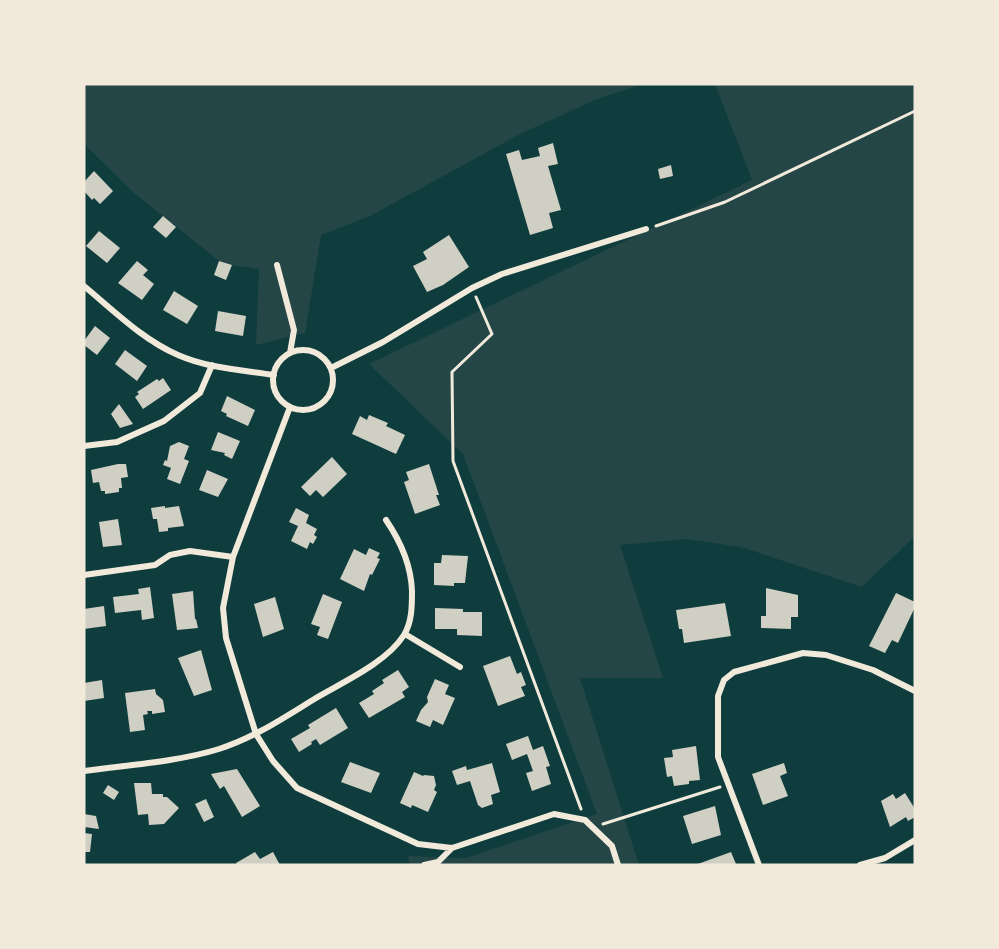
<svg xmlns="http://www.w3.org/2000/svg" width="999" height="949" viewBox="0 0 999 949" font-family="'Zilla Slab',serif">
<rect width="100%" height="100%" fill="#0f3d3e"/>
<path fill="#244646" d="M84,84H643L597,99L520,134L370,216L321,235L305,333L256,345L259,269L232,265L219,261L133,192L84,144Z
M715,84H915V536L862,587L741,547L686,539L620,545L663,678H580L639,865H410L408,856L466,858L597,814L463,454L369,364L752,180Z"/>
<path fill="#cfcfc3" d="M553,143L558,164L548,166L561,210L549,213L553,228L530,235L506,154L519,150L522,160L540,156L538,148Z
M671,165L673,176L660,179L658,169Z
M94,171L113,191L100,204L94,198L92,200L84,191V182Z
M163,216L176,227L166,238L153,227Z
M99,231L120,248L107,263L86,246Z
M449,235L469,267L443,285L427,292L413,266L427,259L423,252Z
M137,261L148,270L143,275L154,284L142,300L118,283Z
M219,261L232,265L226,280L214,275Z
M174,291L198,306L187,324L163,310Z
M218,311L246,316L243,336L215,331Z
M95,326L110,338L97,355L84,345V341Z
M125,350L147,366L137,381L115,364Z
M163,378L171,390L143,409L135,397L139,394L137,392L157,379L159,381Z
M227,396L255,410L248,426L226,416L227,414L221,411Z
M119,404L133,424L120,428L111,414Z
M369,415L388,423L386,426L405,435L396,454L352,434L360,416L367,420Z
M218,432L240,441L232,459L224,455L225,453L211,450Z
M179,442L189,446L184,459L189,461L180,484L167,479L171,468L163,465L165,460L167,461L170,446Z
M332,457L347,474L323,497L316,490L310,496L301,487Z
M118,464H126L128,477L121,478L122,488H119V492L105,494V491H101L99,482L93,483L91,470Z
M429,464L439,495H436L440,505L415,514L404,482L409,480L406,472Z
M207,470L228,479L218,497L199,490Z
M165,506V508L179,506L184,526L168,528V531L159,532L157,519H153L151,508Z
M296,508L309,515L306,523L317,529L314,535L317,537L313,544L310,542L307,549L291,541L298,526L289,522Z
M118,519L122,545L103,547L99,522Z
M369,548L380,553L377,558L380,559L372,575L370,574L364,591L340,579L354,549L366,555Z
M442,555L468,556L465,583H454V586L434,585V563H441Z
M150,587L154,618L142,620L141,610L115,613L113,597L139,594L138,589Z
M766,588L798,595V617H791V629L761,628V616H766Z
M193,591L195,619H196L198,628L177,630L172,594Z
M896,593L915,602V607L898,643L892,640L885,653L869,646Z
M323,594L342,602L328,639L317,635L320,627L311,624Z
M275,597L284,629L263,637L254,604Z
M725,603L731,636L684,643L682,629H679L676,610Z
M104,606L106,626L84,629V609Z
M435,608L463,609V612H482V636L457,635V629H435Z
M201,650L212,690L194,696L178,658Z
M510,656L517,674L521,672L526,685L521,687L525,696L498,706L483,666Z
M398,670L409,687L402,692L405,697L369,718L359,703L374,694L372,691L384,683L382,680Z
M435,679L449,685L445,694L455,698L443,725L433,720L430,727L416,721L421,710L428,702L427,697Z
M102,680L104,698L84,701V683Z
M155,689L156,694L163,700L165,712L152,714V711H147L148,714L143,715L145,730L130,732L125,693Z
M336,708L348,728L320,745L316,739L311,742L312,744L299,752L291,739L310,728L308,725Z
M528,736L533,750L543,746L550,766L546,767L551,784L532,791L526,773L533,771L527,754L512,760L506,744Z
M696,746L700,780L689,781V784L674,786L672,776L667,777L664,758L673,757L672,750Z
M350,762L380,773L371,793L341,782Z
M492,763L500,792L491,795L493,804L482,808L478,805L470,781L457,785L452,771L466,766L467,770Z
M784,763L787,773L780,776L788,796L763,805L752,774Z
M237,769L260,806L242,817L224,786L220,789L211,774Z
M414,772L423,776L424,775L434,776L436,785L434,790L437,792L428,812L412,805L411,808L400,803Z
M134,783H151L152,794H163V797H167L179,808L164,824L149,825L148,814L138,815Z
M108,785L119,792L114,800L103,793Z
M905,793L915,809V817L908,821L906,817L890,827L881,801L893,794L896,799Z
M206,799L214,817L204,822L195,804Z
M715,806L721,835L692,844L683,816Z
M84,814L96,816L99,829L84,827Z
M84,833L92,834L90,852H84Z
M255,852L260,859L273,852L280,865H237L236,863Z
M731,852L736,864L695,865Z"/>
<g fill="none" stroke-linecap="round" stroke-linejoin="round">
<path stroke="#f1e9da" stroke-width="3" d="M656,226L725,202L915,111
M476,297L492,334L452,372L453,461L581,809
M603,824L720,787"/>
<path stroke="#f1e9da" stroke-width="6" d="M277,265L294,330L290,353
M84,286C113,310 143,340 178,355C207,368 242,370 274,375
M273 380a30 30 0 1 1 60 0a30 30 0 1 1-60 0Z
M331,368L383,342L472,288L502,274L646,229
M290,407L233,557L223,608L226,638L256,734L273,761L297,788L418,844L452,848L554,814L585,820L612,846L618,865
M84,446L117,442L164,421L200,393L212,365
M84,575L155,565L170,555L190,551L233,557
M405,634L460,667
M84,771C127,765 177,762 219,749C254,738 285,717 316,698C343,682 386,663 404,635C412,622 412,606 412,591C411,564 401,542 386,520
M424,865L438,862L452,848
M759,865L718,757V696L724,680L734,672L803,653L826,655L873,670L915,691
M860,865L885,858L915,840"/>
</g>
<rect width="999" height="949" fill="none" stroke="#f1e9da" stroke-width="171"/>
</svg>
